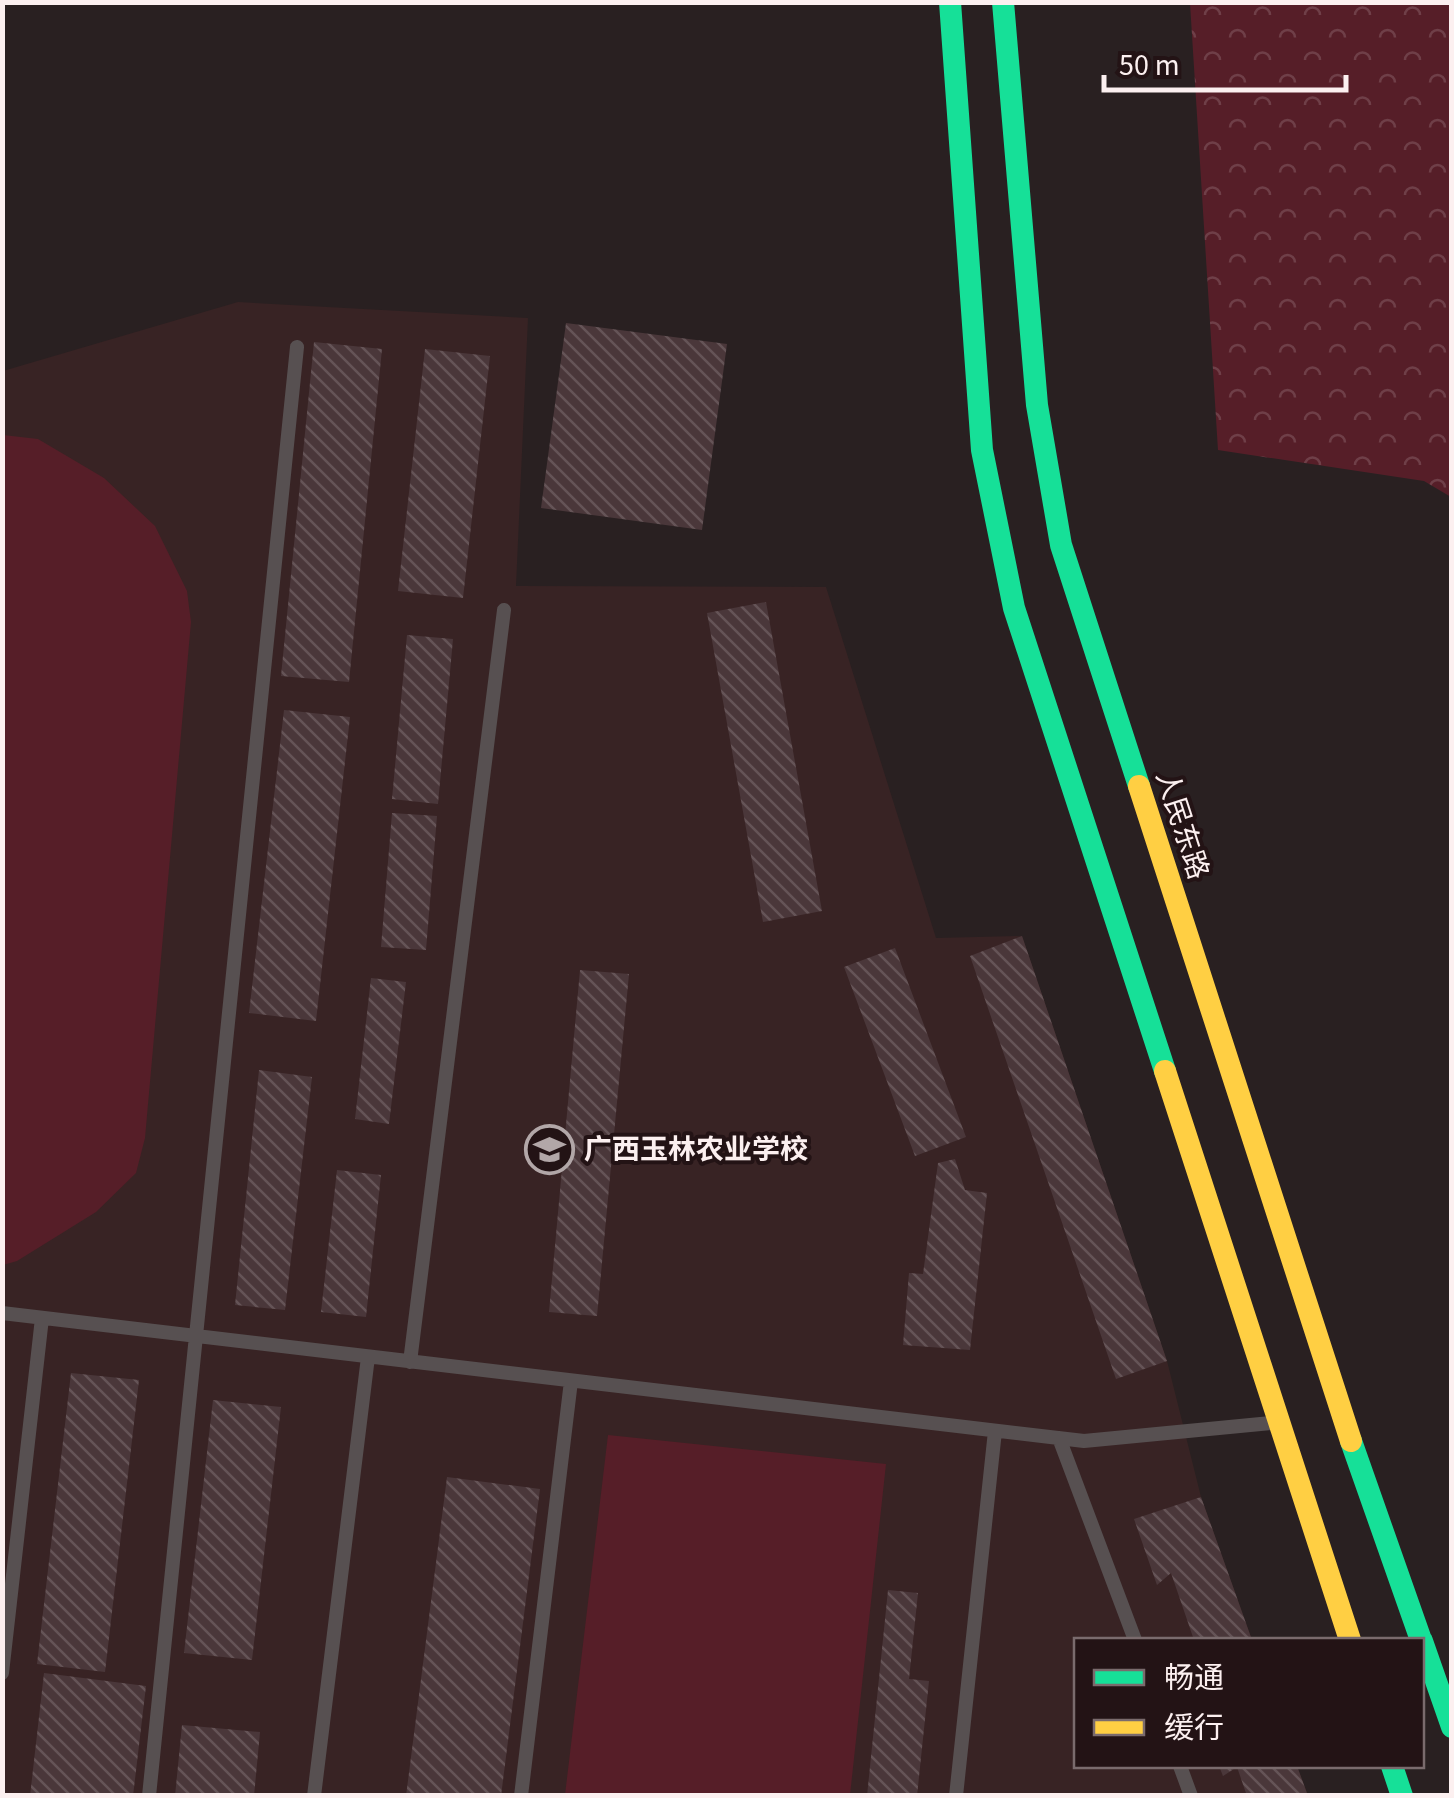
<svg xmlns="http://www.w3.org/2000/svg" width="1454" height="1798" viewBox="0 0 1454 1798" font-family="'Source Sans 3','Noto Sans SC',sans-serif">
<defs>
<pattern id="forest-crowns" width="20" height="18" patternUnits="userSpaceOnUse" patternTransform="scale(2.5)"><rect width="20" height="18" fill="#561e28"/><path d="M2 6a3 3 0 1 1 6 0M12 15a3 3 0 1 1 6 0" fill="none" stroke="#6f3f48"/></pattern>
<pattern id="building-back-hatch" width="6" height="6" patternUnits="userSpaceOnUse" patternTransform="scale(2.5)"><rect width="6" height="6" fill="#4a373a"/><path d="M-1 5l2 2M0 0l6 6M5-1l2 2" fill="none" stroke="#655457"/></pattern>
</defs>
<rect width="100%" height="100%" fill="#292021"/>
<path fill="#382324" d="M238,302L528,318L516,586L826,587L936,938L1022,936L1167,1361L1201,1497L1252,1640H1076V1766H1297L1308,1795L3,1796V371Z"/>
<path fill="url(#forest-crowns)" d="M1190,3H1451V497L1424,481L1218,450Z"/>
<path fill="#561e28" d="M3,435L38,439L104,478L155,526L187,591L191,622L145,1138L136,1173L96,1212L17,1261L3,1265Z
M608,1435L886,1464L850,1795H565Z"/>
<path fill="url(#building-back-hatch)" d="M566,323L727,344L702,530L541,508Z
M314,342L382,349L349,682L281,676Z
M425,349L490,356L463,598L398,591Z
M766,602L822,911L763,922L707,613Z
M407,635L453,639L438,804L392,799Z
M284,710L350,717L316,1021L249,1013Z
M392,813L437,816L426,950L381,947Z
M1022,936L1167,1361L1116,1379L970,956Z
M895,948L966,1137L915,1156L844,967Z
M580,970L629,974L597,1316L549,1312Z
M371,978L406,982L389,1124L355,1119Z
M259,1070L312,1077L285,1310L235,1305Z
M955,1159L965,1190L987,1193L970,1350L903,1345L909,1273L923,1274L938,1163Z
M337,1170L381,1175L366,1317L321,1312Z
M71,1373L139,1380L105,1672L37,1664Z
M213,1400L281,1407L252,1660L184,1653Z
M447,1477L540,1489L501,1796H406Z
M1201,1497L1252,1640H1194L1171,1573L1157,1585L1134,1519Z
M888,1590L918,1593L909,1679L929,1681L917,1796H867Z
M44,1673L146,1686L133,1796H30Z
M182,1725L260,1732L254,1796H175Z
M1219,1766H1297L1308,1796H1247L1237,1767L1223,1776Z"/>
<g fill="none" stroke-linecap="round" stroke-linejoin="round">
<path stroke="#575051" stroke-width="14" d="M2,1313L1084,1441L1271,1423
M410,1362L504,610
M1059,1438L1135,1640
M2,1673L42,1318
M1180,1766L1191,1796
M149,1796L297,347
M314,1796L368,1357
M521,1796L571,1381
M956,1796L995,1431"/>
<path stroke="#16e098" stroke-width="22" d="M950,2L982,450L1014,608L1165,1071
M1003,2L1037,405L1061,545L1139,786
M1351,1441L1421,1640
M1422,1641L1452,1727
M1392,1766L1402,1796"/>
<path stroke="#ffcf43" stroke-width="22" d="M1139,786L1351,1441
M1165,1071L1350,1640"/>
</g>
<defs>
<symbol id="school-ring" viewBox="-11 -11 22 22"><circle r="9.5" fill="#231315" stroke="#b2a7a8" stroke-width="1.5"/><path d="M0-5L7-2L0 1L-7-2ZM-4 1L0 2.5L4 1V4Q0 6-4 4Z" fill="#b2a7a8"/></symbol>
</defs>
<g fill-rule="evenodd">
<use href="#school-ring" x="522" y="1122" width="55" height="55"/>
</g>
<g text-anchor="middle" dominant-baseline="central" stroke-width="8" stroke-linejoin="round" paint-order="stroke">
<g font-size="28" fill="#fcf0f0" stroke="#231315">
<text transform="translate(1182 825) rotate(72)">人民东路</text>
</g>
<g font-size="28" font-weight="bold" fill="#fcf0f0" stroke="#231315" text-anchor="start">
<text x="584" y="1150">广西玉林农业学校</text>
</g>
</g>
<rect width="1454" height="1798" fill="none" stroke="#fcf0f0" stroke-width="10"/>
<rect x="1074" y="1638" width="350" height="130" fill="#231315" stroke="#7a6b6d" stroke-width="2.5"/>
<rect x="1094" y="1670" width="50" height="15" fill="#16e098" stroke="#7a6b6d" stroke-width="2.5"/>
<text x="1164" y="1688" font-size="30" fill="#fcf0f0">畅通</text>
<rect x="1094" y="1720" width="50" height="15" fill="#ffcf43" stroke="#7a6b6d" stroke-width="2.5"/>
<text x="1164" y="1738" font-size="30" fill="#fcf0f0">缓行</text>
<path d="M1104 75v15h242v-15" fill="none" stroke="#fcf0f0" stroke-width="5"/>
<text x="1119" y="75" font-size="30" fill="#fcf0f0" stroke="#231315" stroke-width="8" paint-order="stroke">50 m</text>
</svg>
